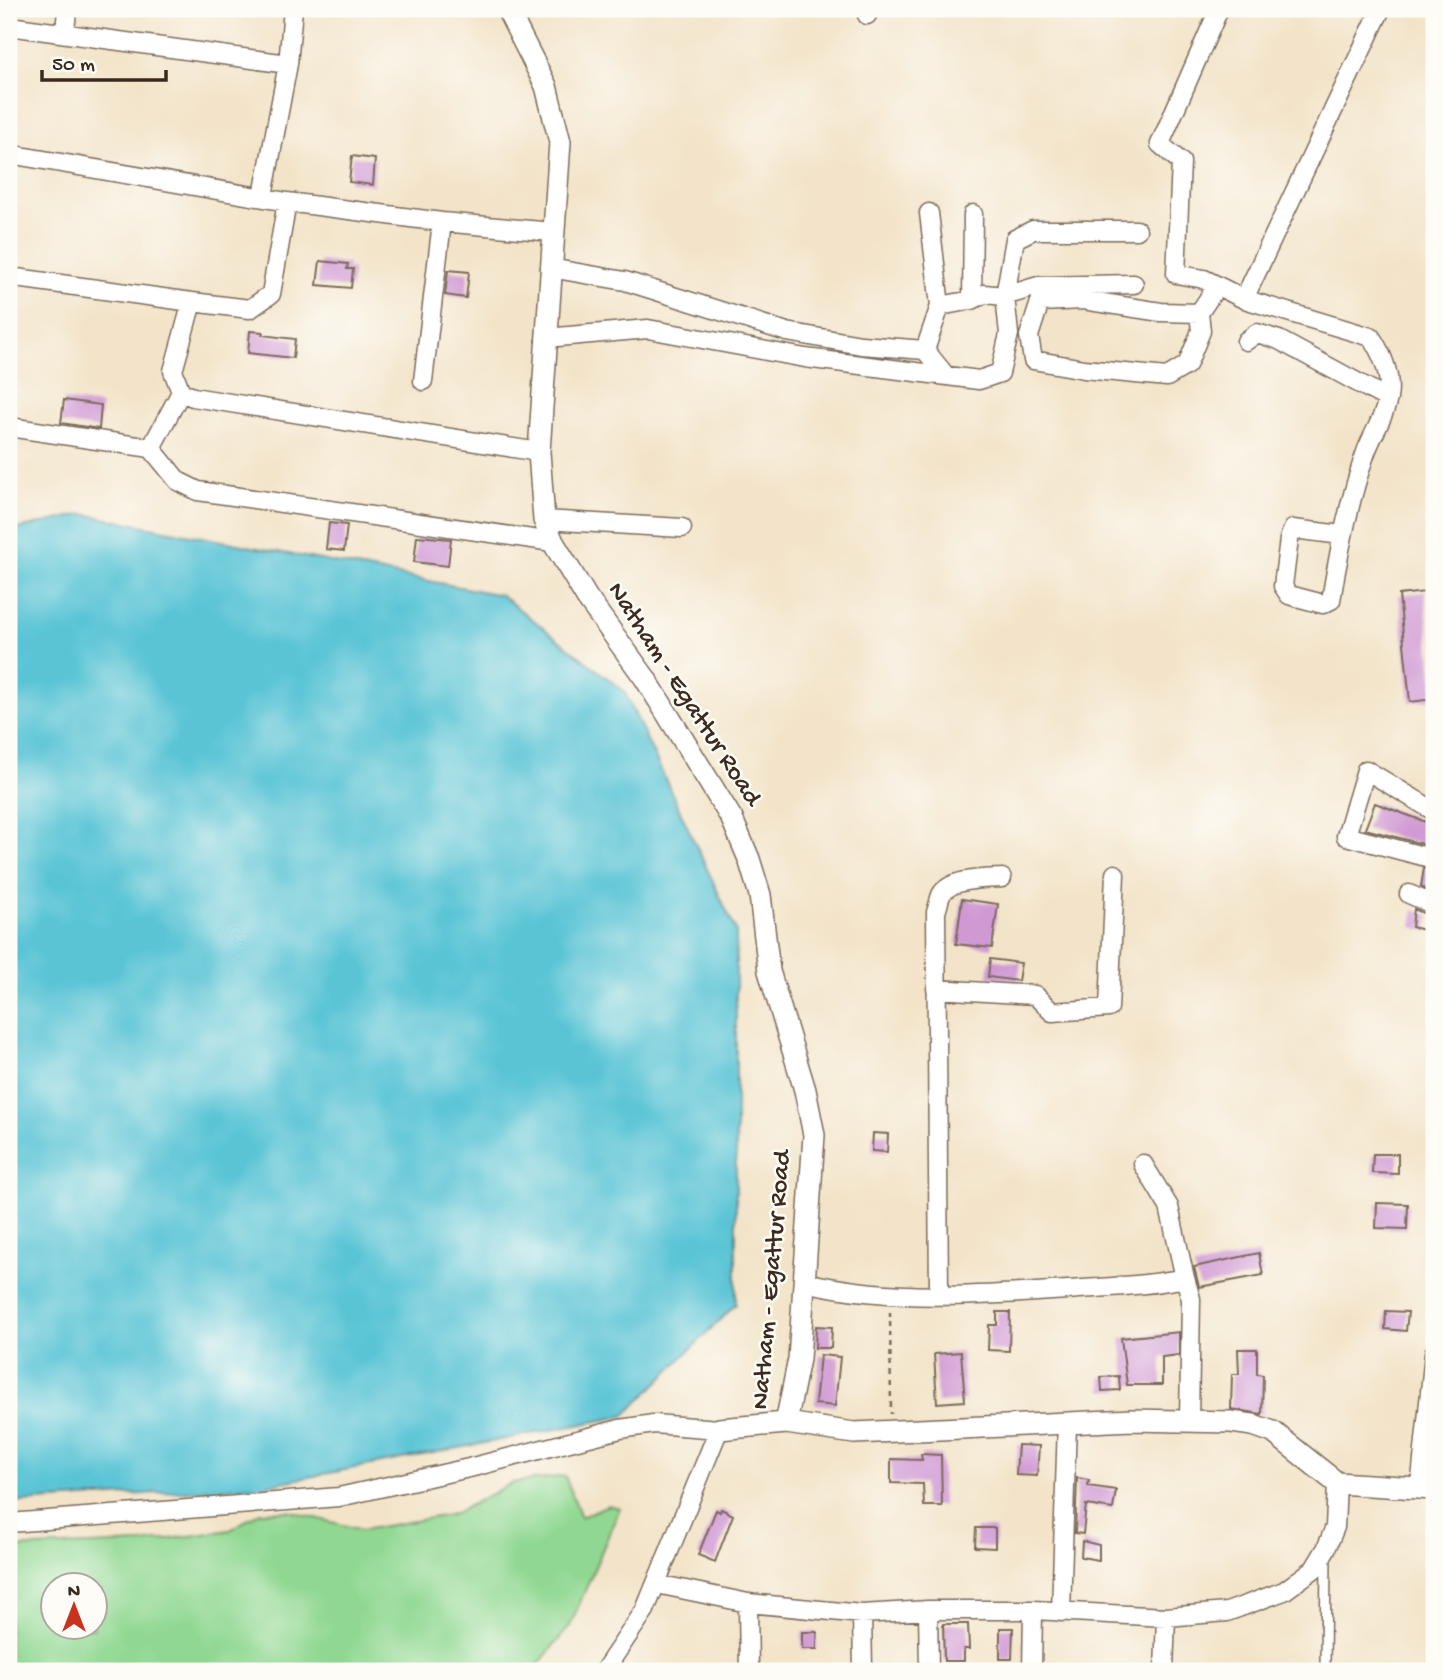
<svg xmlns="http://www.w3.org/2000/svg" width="1443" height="1680" viewBox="0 0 1443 1680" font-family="'Gochi Hand',sans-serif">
<rect width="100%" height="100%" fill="#fdfcf7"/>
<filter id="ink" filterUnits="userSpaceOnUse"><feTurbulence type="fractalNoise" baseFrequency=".0143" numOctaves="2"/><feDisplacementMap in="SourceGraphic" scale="14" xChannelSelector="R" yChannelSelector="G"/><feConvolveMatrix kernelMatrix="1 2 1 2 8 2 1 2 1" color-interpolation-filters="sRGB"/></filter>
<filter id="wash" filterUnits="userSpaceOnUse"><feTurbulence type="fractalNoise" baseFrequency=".00686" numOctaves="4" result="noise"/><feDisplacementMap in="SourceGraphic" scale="28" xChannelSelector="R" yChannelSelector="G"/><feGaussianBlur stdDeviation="1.57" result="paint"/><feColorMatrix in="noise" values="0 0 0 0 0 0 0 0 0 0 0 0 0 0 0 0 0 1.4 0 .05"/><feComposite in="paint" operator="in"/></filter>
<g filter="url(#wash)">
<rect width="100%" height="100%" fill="#f3e4c9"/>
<path fill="#90d892" stroke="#668158" stroke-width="2" fill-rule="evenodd" d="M565,1476L581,1517L608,1505L620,1508L570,1626L533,1671H9V1548L143,1543L230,1530L260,1512L289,1511L362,1530L454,1514L512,1483ZM52,1586H94V1628H52Z"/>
<path fill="#5ac4d5" stroke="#4a777a" stroke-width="2" d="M83,514L501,595L624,691L736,931V1304L624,1416L262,1486L9,1503V531Z"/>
<g id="blocks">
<path fill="#d099d4" d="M352,156L375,159L373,185L349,182Z
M320,261L348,264L347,269H353L351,288L317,285Z
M448,270L469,272L466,298L445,295Z
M250,331L263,332L262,335L295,339L293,358L248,353Z
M64,400L101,405L99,429L61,423Z
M329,523L347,525L344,551L326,549Z
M417,536L451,539L448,566L414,562Z
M1425,592L1434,699L1410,702L1399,595Z
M1375,803L1434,825V847L1365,829Z
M1424,868L1434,870V893L1421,887Z
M962,899L998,904L992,948L956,944Z
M1414,909L1430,916L1427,931L1412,927Z
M990,959L1021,963L1018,981L988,977Z
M873,1133L888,1134L887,1152L872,1151Z
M1373,1154H1398V1174L1372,1173Z
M1377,1203L1408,1204L1407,1229L1376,1228Z
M1259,1253L1263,1275L1199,1287L1194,1267Z
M1386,1311L1408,1312L1406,1331L1385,1329Z
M997,1312H1010L1009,1351L988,1350L989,1325H997Z
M816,1326L832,1327L831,1348H815Z
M1179,1332V1355L1162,1357V1385H1127L1121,1338Z
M1238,1349H1257V1374L1263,1375L1262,1414L1231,1409L1232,1374H1239Z
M961,1352L965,1401L937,1403L934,1354Z
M820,1355L840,1357L835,1406L815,1404Z
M1119,1376L1120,1390L1102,1391L1101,1377Z
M1018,1445L1039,1446L1037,1476L1016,1475Z
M921,1454L941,1455L942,1506H924L923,1484L891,1483V1459L922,1460Z
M1077,1478L1089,1480L1088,1486L1116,1490L1113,1509L1086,1505L1083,1534L1075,1533Z
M721,1509L733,1515L715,1562L698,1555L716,1510L720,1512Z
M976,1528H995V1548L975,1547Z
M1082,1541L1099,1545V1560L1081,1557Z
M943,1624H968L969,1649H964V1661H944Z
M1000,1628H1013L1012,1659H1000Z
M802,1632H817V1649H802Z"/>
</g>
</g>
<g filter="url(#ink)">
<use href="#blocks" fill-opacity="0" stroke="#7b6b5a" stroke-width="2"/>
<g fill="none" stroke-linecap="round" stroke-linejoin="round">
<defs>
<path id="service" d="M1325,1671L1326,1554"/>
<path id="minor" d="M865,9L867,15
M1219,9L1160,144L1181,162L1176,274L1204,279L1244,299L1371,337C1383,355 1392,375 1388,398C1385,416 1372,435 1366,452C1349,500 1339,550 1331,600L1323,604L1289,595L1283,586L1289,539L1293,529L1342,535
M9,26L288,64L263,196
M65,33L67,9
M288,64L293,9
M9,154L287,202L442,222L553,232
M929,213L940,306
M550,268L625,281L787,332L861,345L925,350L946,376
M9,277L192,302L173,371L181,392L193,397L539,452
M1134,284L1038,286L1005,296L1015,239L1033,230H1137
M1244,299L1381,9
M972,300L973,214
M192,302L250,309L271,294L287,202
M1199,313L1201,331L1187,365L1167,377L1084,369L1033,360L1029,336L1040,302L1083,300L1161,312L1199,313L1217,286
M546,338L648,329L805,358L979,380L1000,373L1009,334L1005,296L984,294L972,300L940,306L925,350
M1246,341L1257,333L1279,340L1388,399
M423,381L442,222
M9,427L151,448L178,481L198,491L553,542
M151,448L181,392
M544,520L682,528
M1434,811L1366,770L1346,836L1434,859
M1409,894L1434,905
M936,989L1035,995L1052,1012L1109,1008L1115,874
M1143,1164L1169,1207L1185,1278
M805,1282C890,1302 981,1296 1068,1290C1106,1287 1147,1286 1185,1278L1191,1299L1189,1421
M939,1294L936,912C938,907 939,900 941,895C950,878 986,879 1002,878
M1420,1489L1434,1353
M9,1523L339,1497L469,1468L620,1429L654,1424L719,1429L645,1610L604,1671
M657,1584L748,1603L862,1614L928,1610H1033L1166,1617L1227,1612L1284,1591L1314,1569L1326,1549L1335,1527L1337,1483
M748,1603L749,1671
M928,1610L929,1671
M1061,1612L1067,1423
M862,1614L863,1671
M1032,1671L1033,1610
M1164,1671L1166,1617"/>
<path id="tertiary" d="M507,9L546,86L560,142L539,452L544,520L553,542L587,598L645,678L732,819L749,859L760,895L769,971L805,1090L814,1135L799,1359L786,1423L854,1433L1132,1420L1231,1422L1253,1425L1273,1432L1337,1483L1434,1489
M719,1429L786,1423"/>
</defs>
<use href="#service" stroke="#7b6b5a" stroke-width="12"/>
<use href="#minor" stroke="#7b6b5a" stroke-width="21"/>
<use href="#tertiary" stroke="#7b6b5a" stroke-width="24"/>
<path stroke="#7b6b5a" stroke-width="2.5" stroke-dasharray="5 5" stroke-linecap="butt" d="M890,1312L891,1414"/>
<use href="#service" stroke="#fff" stroke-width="9"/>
<use href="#minor" stroke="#fff" stroke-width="18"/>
<use href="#tertiary" stroke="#fff" stroke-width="21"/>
</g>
</g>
<g text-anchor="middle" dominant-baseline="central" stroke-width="5" stroke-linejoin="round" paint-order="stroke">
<g font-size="26" fill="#3b2a1e" stroke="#fdfcf7">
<text transform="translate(683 695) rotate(57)">Natham - Egattur Road</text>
<text transform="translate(773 1280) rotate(-85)">Natham - Egattur Road</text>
</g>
</g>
<rect width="1443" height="1680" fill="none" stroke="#fdfcf7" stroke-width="35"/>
<g transform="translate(74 1606)"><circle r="33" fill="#fdfcf7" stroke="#afa8a0" stroke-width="2"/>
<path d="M0-5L12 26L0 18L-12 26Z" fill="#c8321e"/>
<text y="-10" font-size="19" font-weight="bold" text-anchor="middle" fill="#3b2a1e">N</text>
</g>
<path d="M42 70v10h124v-10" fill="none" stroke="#3b2a1e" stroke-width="3.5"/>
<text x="52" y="70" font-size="21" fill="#3b2a1e" stroke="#fdfcf7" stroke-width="5" paint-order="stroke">50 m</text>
</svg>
